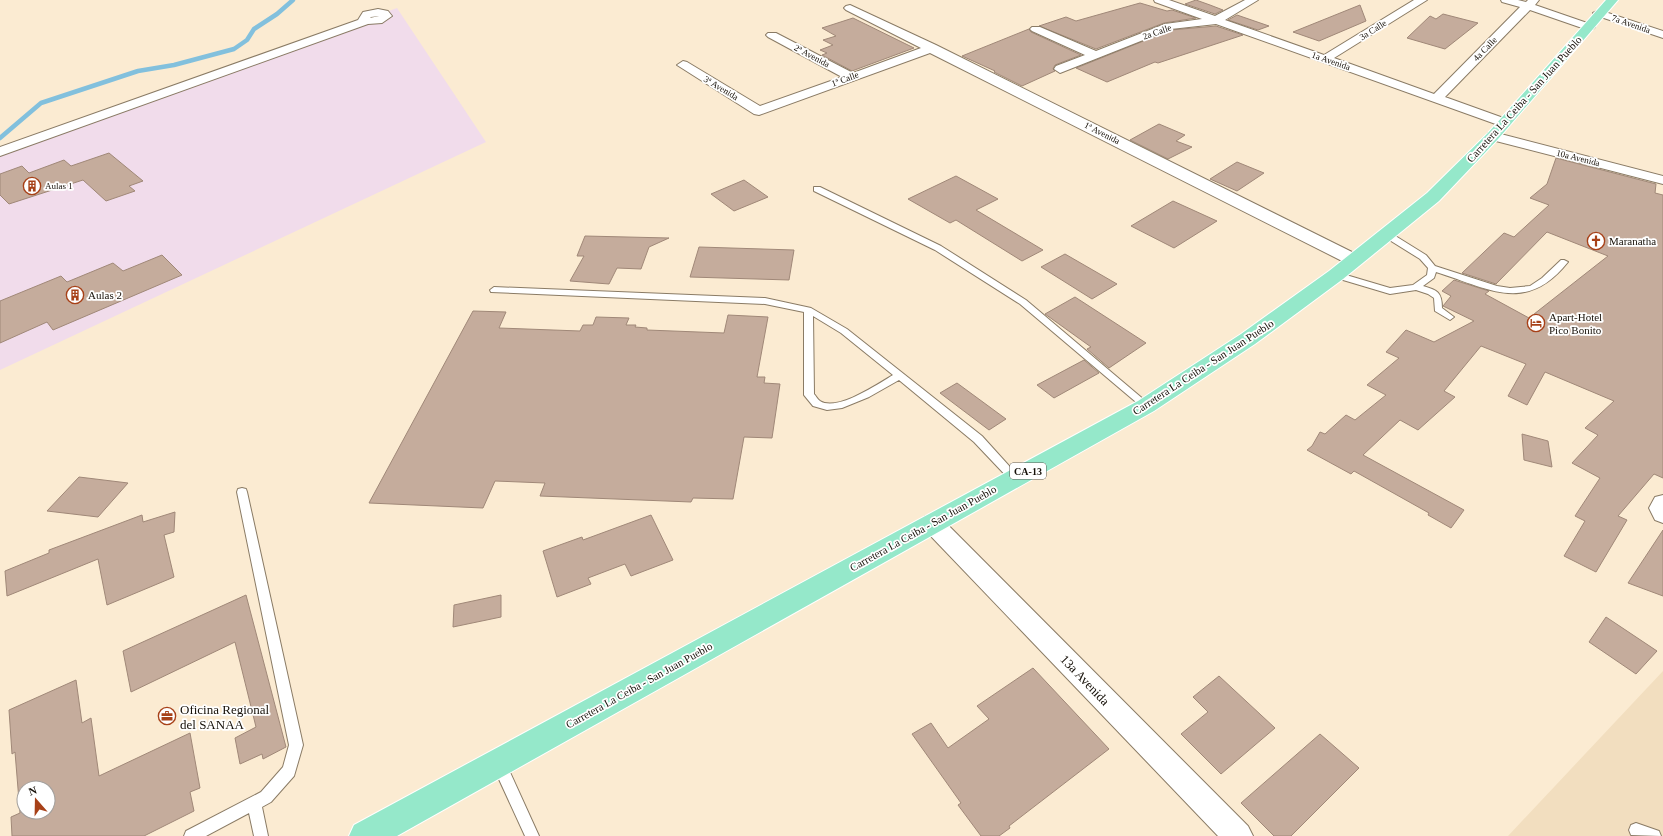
<svg xmlns="http://www.w3.org/2000/svg" width="1663" height="836" viewBox="0 0 1663 836" font-family="Georgia,serif">
<rect width="100%" height="100%" fill="#fbebd2"/>
<path fill="#f2debf" d="M1663,671V836H1508Z"/>
<path fill="#f1dceb" d="M397,8L486,142L0,370V151Z"/>
<g fill="none" stroke-linecap="round" stroke-linejoin="round">
<path stroke="#82c0dd" stroke-width="4.5" d="M0,138L41,103L138,71L174,65L234,49L247,40L254,29L277,14L293,0"/>
</g>
<path fill="#c5ac9c" stroke="#a08878" fill-rule="evenodd" d="M1196,0L1210,5L1223,10L1215,14L1185,4Z
M1140,3L1167,11L1172,10L1196,18L1164,23L1096,49L1039,26L1066,17L1076,21Z
M1360,5L1366,21L1319,41L1293,32Z
M1443,14L1478,23L1445,49L1407,38L1430,16L1436,19Z
M1237,15L1269,26L1258,30L1228,20Z
M853,18L914,48L852,71L822,55L827,53L820,50L833,45L823,40L836,36L822,28Z
M1216,26L1243,35L1158,63L1155,62L1107,82L1076,68L1171,30Z
M1029,29L1031,32L1081,55L1055,65L1053,69L1055,71L1022,86L994,72L995,71L962,56Z
M1159,124L1185,135L1176,141L1192,147L1168,159L1130,140Z
M109,153L143,181L129,186L135,191L106,201L83,180L9,204L0,195V174L22,166L29,173L64,160L71,166Z
M1556,158L1656,184L1655,193L1663,195V478L1654,474L1618,516L1627,520L1596,572L1564,556L1585,521L1575,516L1600,478L1572,463L1598,435L1585,428L1614,401L1545,372L1527,405L1508,396L1526,364L1481,346L1444,391L1455,397L1418,430L1400,420L1363,455L1464,510L1451,528L1428,515L1429,513L1354,471L1351,474L1307,450L1312,446L1320,432L1325,434L1346,415L1355,420L1386,395L1367,385L1399,358L1386,352L1406,330L1434,342L1474,321L1443,306L1451,296L1442,291L1454,280L1489,291L1485,294L1529,318L1608,256L1547,232L1496,284L1462,273L1504,233L1514,237L1549,205L1530,198L1547,184Z
M1237,162L1264,173L1237,191L1210,179Z
M956,176L998,199L976,210L1043,250L1022,261L956,220L950,223L908,199Z
M744,180L768,197L734,211L711,194Z
M1173,201L1217,221L1174,248L1131,226Z
M585,236L669,238L649,247L641,269L617,268L609,284L570,281L584,256H577Z
M699,247L794,250L789,280L690,277Z
M1065,254L1117,284L1092,299L1041,267Z
M162,255L182,275L53,330L47,322L0,343V301L61,276L67,282L113,263L123,271Z
M1075,297L1146,343L1109,368L1087,349L1091,347L1045,314Z
M473,311L506,312L499,328L580,331L583,325H593L596,317L629,318L626,325H636L635,327L647,328V330L724,333L728,315L768,317L757,377H765L764,383L780,384L772,438L744,437L733,499L693,498L691,502L540,496L545,483L495,481L483,508L369,503Z
M1084,360L1099,373L1054,398L1037,385Z
M957,383L1006,419L989,430L940,393Z
M1522,434L1548,441L1552,467L1524,460Z
M79,477L128,483L98,517L47,511Z
M175,512L174,532L164,535L174,577L107,605L98,559L7,596L5,571L49,553V550L142,515L143,522Z
M651,515L673,560L631,576L625,564L588,578L591,584L557,597L543,551L582,537L583,540Z
M1663,530V596L1628,583Z
M246,595L286,747L263,759L262,754L240,764L235,738L256,727L235,642L131,692L123,651Z
M501,595V617L453,627L454,605Z
M1606,617L1657,651L1636,674L1589,642Z
M1033,668L1109,749L1009,826L1010,828L999,836H981L958,805L961,803L912,734L931,723L948,748L989,719L977,706Z
M1219,676L1275,728L1221,774L1181,734L1208,712L1193,697Z
M76,680L82,723L91,718L99,776L190,733L200,788L190,792L194,811L144,836H12L11,817L20,813L15,752L12,754L9,710ZM24,788H48V812H24Z
M1320,734L1359,768L1291,836H1274L1241,803Z"/>
<g fill="none" stroke-linecap="round" stroke-linejoin="round">
<defs>
<path id="service" d="M814,187H820L941,246L1026,300L1149,404L1151,406L1149,408H1143L1020,304L935,250L814,191Z
M1383,232H1389L1426,255L1435,266L1497,286L1510,288L1530,286L1542,278L1561,260H1564L1568,262C1526,315 1488,288 1436,272L1434,278L1423,286C1437,290 1442,292 1442,308L1454,317L1450,320L1435,311L1434,298L1428,294L1416,290L1390,294L1333,277L1332,275L1336,272L1390,288L1413,285L1427,275L1428,268L1420,259L1383,236Z
M494,287L765,298L811,308L847,329L982,436L1020,478L1019,481H1011L974,442L899,380L869,397L842,408L827,410L813,406L804,395V312L765,304L491,292L490,290ZM813,316L841,333L893,375C878,384 837,412 820,401C818,400 816,396 814,394Z
M242,488L246,489L247,492L303,745L294,776L271,802L262,807L268,836H254L249,813L206,836H184L186,831L261,792L283,767L289,745L237,492L238,489Z
M499,757L504,759L539,836H525L492,764L494,759Z
M1636,823L1659,831L1661,836L1631,835L1629,830L1631,825Z"/>
<path id="minor" d="M1154,0H1169L1215,16L1245,0H1258L1225,20L1324,55L1414,0H1427L1334,58L1434,94L1520,7L1502,2L1501,0H1518L1526,2L1528,0H1539L1535,5L1593,25L1595,27L1593,29H1585L1530,10L1445,97L1509,120L1511,123L1509,126L1504,127L1216,24L1171,29L1060,73L1054,69L1056,66L1085,55L1032,31L1030,29L1032,27H1040L1096,51L1165,24L1202,19L1155,2Z
M850,5L936,45L1360,256L1362,260L1360,264L1354,265L1348,264L930,53L759,115L754,114L677,65L683,61L687,62L760,106L842,77L768,37L766,35L768,33H776L853,73L921,48L846,10L844,8L846,6Z
M378,9L388,11L392,16L382,23L368,24L0,156V147L358,20L363,12ZM379,16L370,18L371,17Z
M1599,10L1663,31V38L1595,15L1593,13Z
M1493,132L1663,176V184L1488,139L1486,136L1488,133Z
M1663,495V523L1655,520L1649,508L1655,497Z
M932,514L940,517L1248,826L1253,836H1218L924,529L921,523L924,517Z"/>
<path id="primary" d="M1606,0H1618L1498,139L1439,201L1343,279L1255,344L1154,411L397,836H349L354,825L1138,401L1241,334L1329,271L1427,193L1488,133Z"/>
</defs>
<use href="#service" stroke="#8a7b65" stroke-width="2"/>
<use href="#minor" stroke="#8a7b65" stroke-width="2"/>
<use href="#primary" stroke="#fff" stroke-width="2"/>
<use href="#service" fill="#fff" fill-rule="evenodd"/>
<use href="#minor" fill="#fff" fill-rule="evenodd"/>
<use href="#primary" fill="#95e8ca" fill-rule="evenodd"/>
</g>
<defs>
<symbol id="building-ring" viewBox="-11 -11 22 22"><circle r="9.5" fill="#fff" stroke="#a74118" stroke-width="1.5"/><path d="M-4-6H4V6H1V3H-1V6H-4ZM-2.5-4.3h1.7v1.8h-1.7ZM.8-4.3h1.7v1.8H.8ZM-2.5-1h1.7V.8h-1.7ZM.8-1h1.7V.8H.8Z" fill="#a74118"/></symbol>
<symbol id="church-ring" viewBox="-11 -11 22 22"><circle r="9.5" fill="#fff" stroke="#a74118" stroke-width="1.5"/><path d="M-1.2-6h2.4v3.5h3.3v2.4h-3.3V6h-2.4V-.1h-3.3v-2.4h3.3Z" fill="#a74118"/></symbol>
<symbol id="hotel-ring" viewBox="-11 -11 22 22"><circle r="9.5" fill="#fff" stroke="#a74118" stroke-width="1.5"/><path d="M-6-4.5h1.5V1H6V5H4.5V3h-9V5H-6ZM-4 0a1.8 1.8 0 1 1 3.6 0ZM.5 0V-2.5h3Q6-2.5 6 0Z" fill="#a74118"/></symbol>
<symbol id="office-ring" viewBox="-11 -11 22 22"><circle r="9.5" fill="#fff" stroke="#a74118" stroke-width="1.5"/><path d="M-6-3h4V-5.5h4V-3h4V5H-6ZM-1-4.5V-3h2v-1.5ZM-6 0V1H6V0Z" fill="#a74118"/></symbol>
</defs>
<g fill-rule="evenodd">
<use href="#building-ring" x="22" y="176" width="20" height="20"/>
<use href="#church-ring" x="1586" y="231" width="20" height="20"/>
<use href="#building-ring" x="65" y="285" width="20" height="20"/>
<use href="#hotel-ring" x="1526" y="313" width="20" height="20"/>
<use href="#office-ring" x="157" y="706" width="20" height="20"/>
</g>
<g text-anchor="middle" dominant-baseline="central" stroke-width="3.5" stroke-linejoin="round" paint-order="stroke">
<g font-size="9" fill="#161008" stroke="#fff">
<text transform="translate(1631 24) rotate(19)">7a Avenida</text>
<text transform="translate(1373 30) rotate(-32)">3a Calle</text>
<text transform="translate(1157 32) rotate(-19)">2a Calle</text>
<text transform="translate(1485 49) rotate(-46)">4a Calle</text>
<text transform="translate(812 56) rotate(28)">2ª Avenida</text>
<text transform="translate(1331 61) rotate(19)">1a Avenida</text>
<text transform="translate(845 79) rotate(-20)">1ª Calle</text>
<text transform="translate(721 88) rotate(31)">3ª Avenida</text>
<text transform="translate(1102 133) rotate(27)">1ª Avenida</text>
<text transform="translate(1578 158) rotate(14)">10a Avenida</text>
</g>
<g font-size="9" fill="#161008" stroke="#fff" text-anchor="start">
<text x="45" y="186">Aulas 1</text>
</g>
<rect fill="#fff" stroke="#5c5852" stroke-width="1" x="1010" y="463" width="36" height="16" rx="3"/>
<g font-size="10" font-weight="bold" fill="#161008">
<text x="1028" y="471">CA-13</text>
</g>
<g font-size="11" fill="#161008" stroke="#fff">
<text transform="translate(1524 99) rotate(-48)">Carretera La Ceiba - San Juan Pueblo</text>
<text transform="translate(1203 367) rotate(-33)">Carretera La Ceiba - San Juan Pueblo</text>
<text transform="translate(923 528) rotate(-29)">Carretera La Ceiba - San Juan Pueblo</text>
<text transform="translate(639 685) rotate(-29)">Carretera La Ceiba - San Juan Pueblo</text>
</g>
<g font-size="11" fill="#161008" stroke="#fff" text-anchor="start">
<text x="1609" y="241">Maranatha</text>
<text x="88" y="295">Aulas 2</text>
<text x="1549" y="317">Apart-Hotel<tspan x="1549" dy="13">Pico Bonito</tspan></text>
</g>
<g font-size="13" fill="#161008" stroke="#fff">
<text transform="translate(1085 680) rotate(46)">13a Avenida</text>
</g>
<g font-size="13" fill="#161008" stroke="#fff" text-anchor="start">
<text x="180" y="709">Oficina Regional<tspan x="180" dy="15">del SANAA</tspan></text>
</g>
</g>
<g transform="translate(36 800) rotate(340)"><circle r="19" fill="#ffffff" stroke="#a29f9c"/>
<path d="M0-3L7 15L0 10L-7 15Z" fill="#a74118"/>
<text y="-6" font-size="11" font-weight="bold" text-anchor="middle" fill="#161008">N</text>
</g>
</svg>
